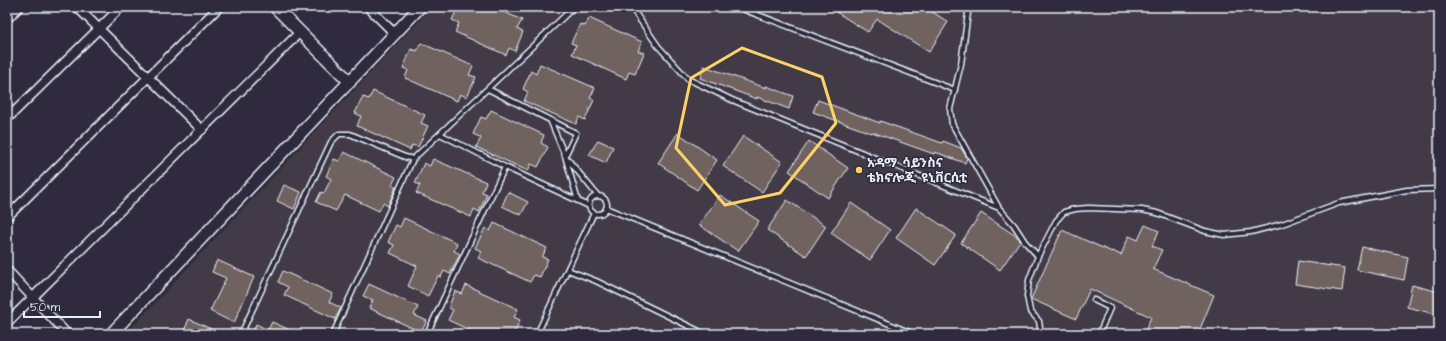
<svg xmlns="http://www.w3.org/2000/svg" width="1446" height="341" viewBox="0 0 1446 341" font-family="'Architects Daughter','Noto Sans Ethiopic',sans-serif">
<rect width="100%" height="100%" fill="#2f2a3d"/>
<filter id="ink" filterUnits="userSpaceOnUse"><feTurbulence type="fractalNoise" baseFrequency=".025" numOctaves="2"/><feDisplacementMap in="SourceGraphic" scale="8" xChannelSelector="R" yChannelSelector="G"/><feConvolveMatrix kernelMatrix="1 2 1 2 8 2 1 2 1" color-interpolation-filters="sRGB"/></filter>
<g filter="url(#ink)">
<path fill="#423b47" d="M432,7H1439V334H126Z"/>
<path fill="#6f635e" stroke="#e8f1f8" d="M458,7H493L522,20L517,29L523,32L515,51L509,48L506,55L455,32L459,23L452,20Z
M828,7H925L948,22L929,52L877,19L868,32Z
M589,18L642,42L638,51L644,53L635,74L629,72L626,79L572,54L576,45L571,43L580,24L585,26Z
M421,43L473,66L469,75L476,77L467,97L460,94L457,101L405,78L408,70L403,68L411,49L417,51Z
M540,64L595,88L590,98L594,100L585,120L579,117L576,124L524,101L528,92L523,89L531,71L536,74Z
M704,66L766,88V86L793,96L789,109L757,97V99L700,78Z
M373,91L425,115L421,123L428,126L418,147L412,145L410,150L357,126L361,116L355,113L363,97L369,99Z
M818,100L880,123V121L942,143L943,141L961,148L967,158L965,163L935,152L934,154L872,132L871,133L813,112Z
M491,110L544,135L541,143L548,147L538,167L531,164L528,171L476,147L481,138L473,134L481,117L486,119Z
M678,133L717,160L697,190L658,163Z
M743,136L782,162L762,192L723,166Z
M598,140L613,147L606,163L589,155Z
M809,141L848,168L828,198L789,171Z
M344,152L396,177L392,185L396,187L388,206L383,203L379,211L345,195L336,211L316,202L321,192L324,193L331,179L326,176L334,159L339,161Z
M433,159L486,182L482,192L487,194L479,212L474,209L471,217L416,193L420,185L415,183L424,163L430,166Z
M284,185L301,192L294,209L277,201Z
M508,192L528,202L521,215L502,206Z
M720,195L759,221L738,251L699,225Z
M787,200L826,226L806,256L767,230Z
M851,203L890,230L870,260L831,233Z
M916,208L956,235L935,265L896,238Z
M981,213L1019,238L1020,241L1000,270L961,243Z
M404,218L457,243L454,251L460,254L450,274L444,271L441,277L438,276L428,296L408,286L417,266L390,253L394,245L388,242L396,225L400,227Z
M494,223L547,248L542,257L548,259L540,277L534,275L530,282L478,258L481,251L475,248L485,228L490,231Z
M1145,225L1159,231L1152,246L1162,250L1153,269L1214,295L1198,334H1144L1151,317L1090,289L1076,319L1031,299L1062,230L1112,252V251L1121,255L1129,236L1138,240Z
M1362,247L1408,257L1404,280L1357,270Z
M217,260L254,277L234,323L210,311L226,278L212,272Z
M1298,261L1345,268L1342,291L1295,284Z
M283,271L333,294L329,302L341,308L335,319L284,295L288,287L278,282Z
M369,284L418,307L414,315L427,321L421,332L369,308L373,300L363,296Z
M466,285L518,309L514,317L520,320L514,334H478L448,320L453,310L449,308L450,306H449L455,291L462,294Z
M1412,285L1439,292V315L1407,307Z
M189,319L222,334H191L184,331Z
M272,322L299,334H258L253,332L256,324L268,330Z"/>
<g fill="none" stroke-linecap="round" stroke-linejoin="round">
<defs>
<path id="lane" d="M631,7L658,46L688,79L732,100L999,208
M737,7L955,90
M966,7L968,13L961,64L950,109L952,124L999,208L1014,225L1025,242L1038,256L1029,280L1027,296L1030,311L1039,321L1041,334
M488,89L576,133L565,156L598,196
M551,122L565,156L578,201
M440,134L505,167L589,206
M589 205a9 9 0 1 1 18 0a9 9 0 1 1-18 0Z
M606,208L914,334
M1038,256L1056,221L1064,212L1075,209L1088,208L1142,210L1157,213L1205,231L1224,235L1251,232L1282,224L1339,203L1407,190L1439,189
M568,270L596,281L705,334
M1094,300L1110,308L1099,334
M241,334L331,142L339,134H350L405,157L413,159
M333,334L413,159L574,7
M427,334L505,167
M537,334L594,213"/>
<path id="street" d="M77,7L202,130
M368,7L395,34
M7,19L19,7
M7,119L121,7
M7,217L219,7
M7,270L67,334
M7,323L300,32"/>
<path id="secondary" d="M275,7L350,82
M111,334L420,7"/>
</defs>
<use href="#lane" stroke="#e8f1f8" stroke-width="7"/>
<use href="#street" stroke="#e8f1f8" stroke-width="11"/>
<use href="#secondary" stroke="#e8f1f8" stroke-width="14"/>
<use href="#lane" stroke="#2f2a3d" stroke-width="4"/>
<use href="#street" stroke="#2f2a3d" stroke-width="8"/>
<use href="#secondary" stroke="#2f2a3d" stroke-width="11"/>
</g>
</g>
<path fill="none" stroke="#ffd166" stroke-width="3" stroke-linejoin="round" d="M742,48L822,77L836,123L780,193L725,205L676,148L691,78Z"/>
<circle fill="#ffd166" stroke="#2f2a3d" stroke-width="1.5" cx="859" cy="170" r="4"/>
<g text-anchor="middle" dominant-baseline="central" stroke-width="3" stroke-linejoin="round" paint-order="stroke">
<g font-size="13" font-weight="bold" fill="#e8f1f8" stroke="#2f2a3d" text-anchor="start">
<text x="867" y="163">አዳማ ሳይንስና<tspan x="867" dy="15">ቴክኖሎጂ ዩኒቨርሲቲ</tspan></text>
</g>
</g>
<rect width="1446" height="341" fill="none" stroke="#2f2a3d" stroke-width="24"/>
<rect x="12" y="12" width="1422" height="317" fill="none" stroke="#e8f1f8" stroke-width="1.5" filter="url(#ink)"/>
<path d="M24 311v6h76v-6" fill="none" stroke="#e8f1f8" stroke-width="2"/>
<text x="30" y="311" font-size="12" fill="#e8f1f8" stroke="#2f2a3d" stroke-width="3" paint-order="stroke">50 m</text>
</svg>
